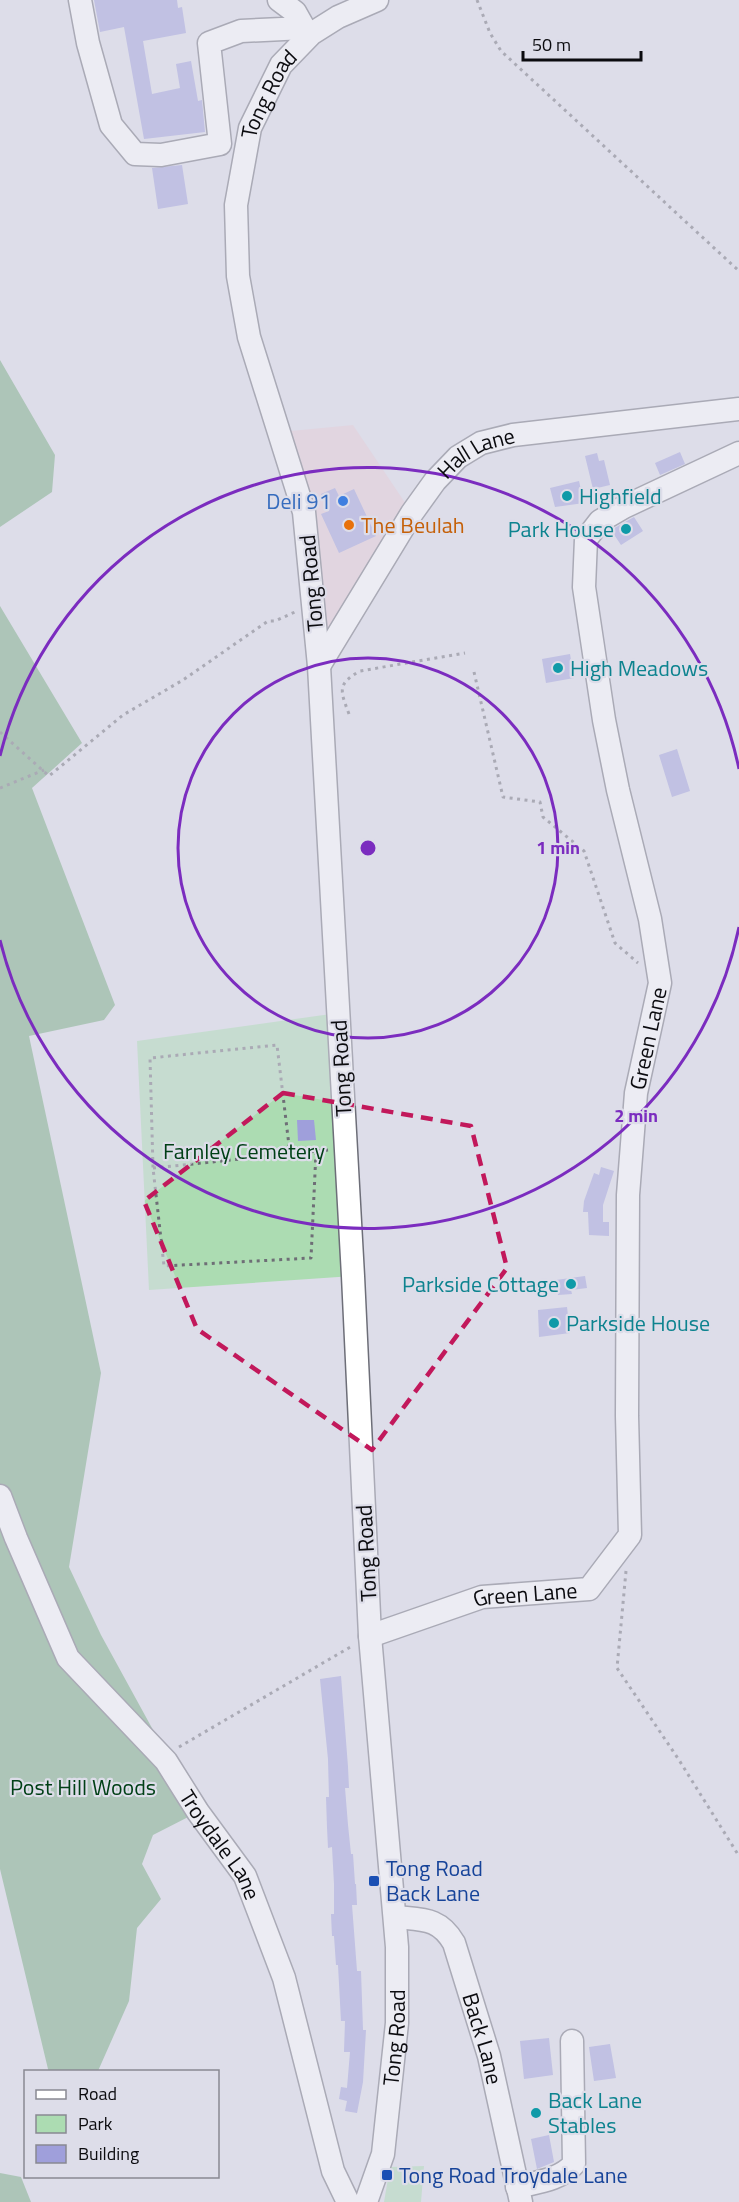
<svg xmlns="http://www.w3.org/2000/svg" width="739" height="2202" viewBox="0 0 739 2202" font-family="'Titillium Web',sans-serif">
<rect width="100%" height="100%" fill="#dddde9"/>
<path fill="#e6cdd6" d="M353,425L412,513L319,666L280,432Z"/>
<path fill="#acdcb2" d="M338,1013L353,1276L149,1290L137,1041Z
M424,2166L421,2202H384L390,2167Z"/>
<path fill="#74a97c" d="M0,360L55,455L52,492L0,527Z
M0,606L82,743L32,788L115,1005L104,1020L29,1036L101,1373L69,1567L101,1635L198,1812L153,1835L142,1864L161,1899L137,1928L129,2001L98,2071L49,2072L48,2069L0,1869Z
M0,2173L21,2177L31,2202H0Z"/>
<path fill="#9f9fdb" d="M94,0H177L178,8L182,7L186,33L143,41L152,94L180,88L176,64L191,61L198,101L202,100L205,132L144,139L124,27L100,32Z
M182,165L188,204L158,209L152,168Z
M680,452L685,464L660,475L655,463Z
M597,453L599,461L604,460L610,485L593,489L585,456Z
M579,481L584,503L555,507L550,488Z
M335,488L339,496L354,489L376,536L339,553L321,514L329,511L321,494Z
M634,517L643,531L621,545L611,530Z
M570,654L574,678L546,683L542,659Z
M677,749L690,791L672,797L659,755Z
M297,1120H314L316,1140L298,1141Z
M601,1167L614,1171L603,1205V1222H609V1236L589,1235L588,1212H583L584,1201L594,1173L599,1175Z
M585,1276L587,1288L571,1290L572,1294L558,1295L556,1280Z
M567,1307L570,1333L539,1337L538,1310Z
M341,1676L348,1767L349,1788H345L348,1825L351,1854H353L355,1884H356L357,1905H352L357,1971H361L363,2030H366L363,2082L357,2113L345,2111L347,2101L339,2099L341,2087L347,2088L350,2052H344L345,2021H341L338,1965H336L334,1936H332L331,1914H334V1884L332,1847L328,1848L327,1827L326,1797H329L328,1759L320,1679Z
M549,2038L553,2075L524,2079L520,2041Z
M610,2044L616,2078L594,2081L589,2047Z
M549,2135L554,2162L537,2169L531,2139Z"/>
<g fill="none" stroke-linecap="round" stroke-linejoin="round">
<defs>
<g id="minor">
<path d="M80,0L88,43L111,125L135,154L161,155L220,144L209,43L241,31L304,28L295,12L279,0"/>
<path id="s1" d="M319,666L412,513L435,481L458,457L481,443L513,435L739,409"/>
<path id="s2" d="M0,1496L16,1538L68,1658L166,1761L198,1812L245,1876L284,1978L333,2171L348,2202"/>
<path id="s3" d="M370,1636L482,1597L589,1589L630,1535L627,1416L628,1195L636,1093L660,983L650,919L618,790L604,720L584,587L586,539L600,521L624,507L739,453"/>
<path id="s4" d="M395,1917C422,1920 439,1917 454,1943L489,2056L521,2202"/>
<path d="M517,2187C537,2182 560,2180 574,2164L572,2041"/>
<path id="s5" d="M366,2202L383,2154L397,2023V1947L370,1636L353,1276L319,666L304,512L249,337L238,276L236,205L250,128L281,65L311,34L338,17L377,0"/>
</g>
</defs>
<use href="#minor" stroke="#6d6e78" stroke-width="25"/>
<path stroke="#6e6e76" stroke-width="3" stroke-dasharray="3 4.5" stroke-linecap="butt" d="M477,0L490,33L501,51L739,271
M474,672L503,797L540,802L543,817L584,851L615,943L638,963
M349,714C340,690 337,684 360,671L465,653
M0,732L49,776L123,715L183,680L268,621H275L295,612
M0,788L44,770
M316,1152L311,1258L164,1266L153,1168L150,1058L277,1045L290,1154L328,1150
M153,1168L290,1154
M626,1571L617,1668L679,1760L739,1856
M179,1747L352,1646"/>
<use href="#minor" stroke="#fff" stroke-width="22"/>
</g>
<path d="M0 0H739V2202H0ZM283,1093L471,1126L507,1268L372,1450L197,1329L144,1201Z" fill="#dddde9" fill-opacity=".55" fill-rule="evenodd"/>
<path fill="none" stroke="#c2185b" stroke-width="4.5" stroke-dasharray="12 8" stroke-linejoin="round" d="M283,1093L471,1126L507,1268L372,1450L197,1329L144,1201Z"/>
<g fill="none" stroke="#7b2cbf" stroke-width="3">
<circle cx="368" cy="848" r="190"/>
<path d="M739 927A379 379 0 0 1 0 940M0 756A379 379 0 0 1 739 769"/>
</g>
<g fill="#0f9aa8" stroke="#dddde9" stroke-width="2">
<circle cx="567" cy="496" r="6"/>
<circle cx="626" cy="529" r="6"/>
<circle cx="558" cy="668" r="6"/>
<circle cx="571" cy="1284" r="6"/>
<circle cx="554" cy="1323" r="6"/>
<circle cx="536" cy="2113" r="6"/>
</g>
<circle fill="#3f7fe0" stroke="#dddde9" stroke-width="2" cx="343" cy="501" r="6"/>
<circle fill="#e8710a" stroke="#dddde9" stroke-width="2" cx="349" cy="525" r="6"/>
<g fill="#1a4fb4" stroke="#dddde9" stroke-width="2">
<rect x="368" y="1875" width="12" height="12" rx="3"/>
<rect x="381" y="2169" width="12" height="12" rx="3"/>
</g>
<g text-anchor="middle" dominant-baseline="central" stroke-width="4.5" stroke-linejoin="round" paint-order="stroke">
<g font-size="22" fill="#0b0b0f" stroke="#dddde9">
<text stroke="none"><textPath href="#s5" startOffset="2130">Tong Road</textPath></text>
<text stroke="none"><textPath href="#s1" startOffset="270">Hall Lane</textPath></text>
<text transform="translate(311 583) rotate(-95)">Tong Road</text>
<text stroke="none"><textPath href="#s3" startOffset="792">Green Lane</textPath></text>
<text transform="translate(341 1068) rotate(-93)">Tong Road</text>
<text transform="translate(366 1553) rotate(-93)">Tong Road</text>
<text stroke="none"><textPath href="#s3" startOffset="162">Green Lane</textPath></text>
<text stroke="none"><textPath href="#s2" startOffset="418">Troydale Lane</textPath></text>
<text stroke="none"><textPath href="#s5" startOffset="168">Tong Road</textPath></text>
<text stroke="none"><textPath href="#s4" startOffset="168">Back Lane</textPath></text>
</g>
<g font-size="22" fill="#0d838f" stroke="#dddde9" text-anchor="start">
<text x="579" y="496">Highfield</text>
<text x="614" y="529" text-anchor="end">Park House</text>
<text x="570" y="668">High Meadows</text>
<text x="559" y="1284" text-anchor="end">Parkside Cottage</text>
<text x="566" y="1323">Parkside House</text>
<text x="548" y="2100">Back Lane<tspan x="548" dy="25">Stables</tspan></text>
</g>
<g font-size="22" fill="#366cbe" stroke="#dddde9" text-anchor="end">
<text x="331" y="501">Deli 91</text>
</g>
<g font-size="22" fill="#c56008" stroke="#dddde9" text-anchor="start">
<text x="361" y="525">The Beulah</text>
</g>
<g font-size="22" fill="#004016" stroke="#dddde9">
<text x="244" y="1151">Farnley Cemetery</text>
<text x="83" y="1787">Post Hill Woods</text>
</g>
<g font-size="22" fill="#164399" stroke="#dddde9" text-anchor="start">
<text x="386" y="1868">Tong Road<tspan x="386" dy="25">Back Lane</tspan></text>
<text x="399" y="2175">Tong Road Troydale Lane</text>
</g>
</g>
<circle cx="368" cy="848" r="9" fill="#7b2cbf" stroke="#dddde9" stroke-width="3"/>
<g font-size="18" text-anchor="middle" font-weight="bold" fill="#7b2cbf" stroke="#dddde9" stroke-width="4.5" stroke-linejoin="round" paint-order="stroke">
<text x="558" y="854">1 min</text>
<text x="636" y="1122">2 min</text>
</g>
<rect x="24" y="2070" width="195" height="108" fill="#dddde9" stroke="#898992" stroke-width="1.5"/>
<rect x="36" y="2090" width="30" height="9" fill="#ffffff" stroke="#898992" stroke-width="1.5"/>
<text x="78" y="2100" font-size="18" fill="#0b0b0f">Road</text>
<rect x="36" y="2115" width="30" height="18" fill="#acdcb2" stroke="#898992" stroke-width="1.5"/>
<text x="78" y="2130" font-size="18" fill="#0b0b0f">Park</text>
<rect x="36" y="2145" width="30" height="18" fill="#9f9fdb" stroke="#898992" stroke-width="1.5"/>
<text x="78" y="2160" font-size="18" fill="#0b0b0f">Building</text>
<path d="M523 51v9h118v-9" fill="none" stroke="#0b0b0f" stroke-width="3"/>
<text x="532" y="51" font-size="18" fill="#0b0b0f" stroke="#dddde9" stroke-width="4.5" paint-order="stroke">50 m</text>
</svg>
